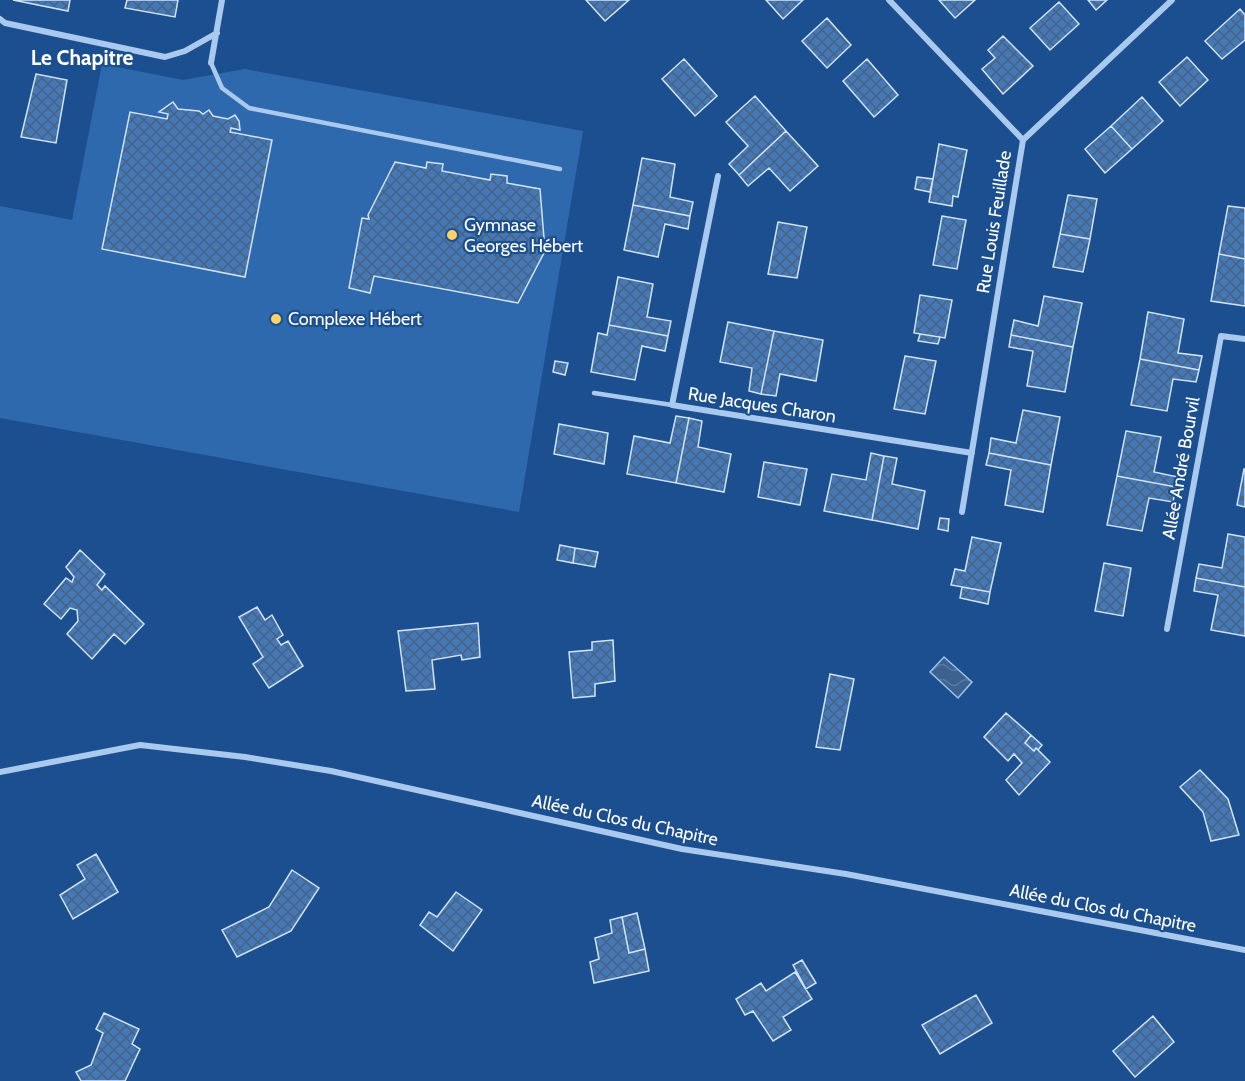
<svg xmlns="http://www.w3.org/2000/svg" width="1245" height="1081" viewBox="0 0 1245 1081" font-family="Cabin,sans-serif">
<defs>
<pattern id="water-waves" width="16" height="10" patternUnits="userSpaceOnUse" patternTransform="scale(1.5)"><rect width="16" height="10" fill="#3c6290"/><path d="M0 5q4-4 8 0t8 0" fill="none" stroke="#597aa1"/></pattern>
<pattern id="building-cross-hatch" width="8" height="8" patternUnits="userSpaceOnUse" patternTransform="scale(1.5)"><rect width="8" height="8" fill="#4478b7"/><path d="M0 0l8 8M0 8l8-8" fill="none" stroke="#486282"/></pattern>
</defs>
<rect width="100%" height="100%" fill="#1b4f8f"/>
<path fill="#2e69ad" d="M102,64L183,80L245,69L583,131L519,512L0,418V206L72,220Z"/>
<path fill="url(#water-waves)" stroke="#9cc4f0" stroke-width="1.5" d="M944,657L972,682L958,698L930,672Z"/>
<path fill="url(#building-cross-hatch)" stroke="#cfe3fa" stroke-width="1.5" d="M13,0H70L68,11Z
M127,0H178L175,17L125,8Z
M586,0H629L605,21Z
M766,0H803L783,19Z
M939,0H975L955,18Z
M1088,0H1107L1096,10Z
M1059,2L1079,24L1050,50L1030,28Z
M1240,9L1245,15V40L1222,59L1205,41Z
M827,18L851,45L827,68L802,41Z
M1003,36L1033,66L1003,94L982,69L995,58L988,50Z
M1187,57L1208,80L1180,106L1159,82Z
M684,59L717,96L695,116L662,79Z
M867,59L898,95L874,117L843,81Z
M36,74L67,80L56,143L21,137Z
M755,96L786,131L739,175L729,164L748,146L726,122Z
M1142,97L1163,121L1132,149L1111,126Z
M173,102L178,109L199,111L203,114L209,110L213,116L228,119L235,115L239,121L240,130L231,128L230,132L272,140L245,277L102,249L130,112L167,119L168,114L159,112Z
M1111,126L1132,149L1105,173L1085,149Z
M786,131L818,166L790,191L769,168L748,186L739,175Z
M939,144L967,150L958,197L953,196L952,206L929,202Z
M642,158L675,164L670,197L693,202L690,216L633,205Z
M395,162L426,168L427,162L443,164L442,171L490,180L491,174L507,176V183L540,189L545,251L518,303L374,276L370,293L349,288L362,218L369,219L368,215Z
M917,177L933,179L930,192L915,189Z
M1068,195L1097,199L1090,239L1060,234Z
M633,205L690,216L688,229L665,224L658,257L624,250Z
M1228,206L1245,208V259L1219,254Z
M942,216L966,220L957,269L933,265Z
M778,222L807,227L797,278L768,274Z
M1060,234L1090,239L1083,272L1053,267Z
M1219,254L1245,259V306L1211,301Z
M618,277L653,284L647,317L671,321L668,336L609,325Z
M920,295L952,300L945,338L914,333Z
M1044,296L1082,303L1073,347L1011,335L1014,320L1038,326Z
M1148,312L1184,319L1178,353L1202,356L1199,370L1140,359Z
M728,322L774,331L761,394L749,391L752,368L720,362Z
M609,325L668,336L665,351L642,346L635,380L591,372L598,333L607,335Z
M774,331L823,340L816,381L780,374L776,396L761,394Z
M920,334L940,337L938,344L918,341Z
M1011,335L1073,347L1065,392L1027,386L1033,351L1009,347Z
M905,356L936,361L925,414L894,409Z
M1140,359L1199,370L1196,382L1173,379L1167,411L1131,405Z
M555,361L568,363L565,375L553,372Z
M1023,410L1060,417L1051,465L989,453L991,438L1016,443Z
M676,416L689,418L676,483L627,474L634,436L670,443Z
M689,418L702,421L698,447L731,454L724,492L676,483Z
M559,424L608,433L604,464L554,454Z
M1126,431L1161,437L1154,472L1178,477L1176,487L1117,476Z
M871,453L884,456L872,520L824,511L832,474L866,480Z
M989,453L1051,465L1043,512L1005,505L1011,470L986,465Z
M884,456L897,458L892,484L925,491L918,529L872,520Z
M764,462L807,469L800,505L758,497Z
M1244,469H1245V507L1237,505Z
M1117,476L1176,487L1173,502L1149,498L1142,531L1107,525Z
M940,518L949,519L948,531L938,529Z
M1228,534L1245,537V587L1196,578L1199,564L1222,568Z
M972,537L1001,543L990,592L951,585L955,569L965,571Z
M560,545L575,548L573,563L557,560Z
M575,548L598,552L595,567L573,563Z
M80,550L105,574L97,585L102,590L105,586L144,624L125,644L114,634L92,659L67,634L78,621L77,610L70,608L61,619L44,604L66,578L72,582L74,577L66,567Z
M1104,563L1131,568L1123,616L1095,611Z
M1196,578L1245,587V636L1211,630L1218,595L1194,591Z
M962,587L990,592L988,604L960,598Z
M257,607L265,620L272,615L283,635L277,639L281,645L288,641L303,666L269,688L253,664L263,657L239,617Z
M478,623L480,657L462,660L461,655L432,660L435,689L406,691L398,631Z
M613,640L615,681L595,684V696L573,698L569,652L592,650V642Z
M830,674L854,679L840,750L816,747Z
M1006,713L1031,735L1025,743L1034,751L1036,748L1050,762L1019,795L1006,780L1022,763L1014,754L1008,761L984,737Z
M1031,735L1042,745L1038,750L1036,748L1034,751L1025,743Z
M1200,770L1228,799L1239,835L1211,841L1203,812L1180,787Z
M96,854L118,892L73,919L60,895L85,879L77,865Z
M292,870L319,888L291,931L237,957L222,930L269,907Z
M456,892L482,910L453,951L420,925L429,912L437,917Z
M637,913L645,949L629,953L622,917Z
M622,917L629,953L645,949L649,971L594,983L590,962L599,959L595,938L612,933L610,920Z
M802,960L816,983L806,989L793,965Z
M795,972L812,999L783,1017L791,1030L773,1041L753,1011L745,1015L736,999L761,983L766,991Z
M976,995L992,1023L940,1054L922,1025Z
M104,1013L139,1029L132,1044L140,1049L125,1081H81L76,1072L91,1065L103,1033L96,1029Z
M1153,1016L1174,1042L1135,1077L1113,1051Z"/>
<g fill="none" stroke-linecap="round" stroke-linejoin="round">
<path stroke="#a9c9ee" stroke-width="4.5" d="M211,63L222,88L249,108L560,169
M594,393L672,405"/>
<path stroke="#a9c9ee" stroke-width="6" d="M889,0L1023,140
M0,19L5,23L165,57L185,51L217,33
M211,63L222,0
M718,176L672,405L972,453
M962,512L1023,140L1172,0
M1167,629L1221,336L1245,339
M0,772L140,745L245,757L331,771L682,849L846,874L1245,950"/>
</g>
<g fill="#ffd166" stroke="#1b4f8f" stroke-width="2">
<circle cx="452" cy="235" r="6"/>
<circle cx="276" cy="319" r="6"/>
</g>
<g text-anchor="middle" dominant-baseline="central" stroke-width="4.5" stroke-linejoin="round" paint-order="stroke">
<g font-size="18" fill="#fff" stroke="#1b4f8f">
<text transform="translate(994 222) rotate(-81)">Rue Louis Feuillade</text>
<text transform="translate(762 405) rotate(9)">Rue Jacques Charon</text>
<text transform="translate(1181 468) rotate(-80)">Allée André Bourvil</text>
<text transform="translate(625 820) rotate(12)">Allée du Clos du Chapitre</text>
<text transform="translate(1103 908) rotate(11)">Allée du Clos du Chapitre</text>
</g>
<g font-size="18" fill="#fff" stroke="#1b4f8f" text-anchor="start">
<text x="464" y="225">Gymnase<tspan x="464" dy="21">Georges Hébert</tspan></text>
<text x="288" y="319">Complexe Hébert</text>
</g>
<g font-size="21" font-weight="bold" fill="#fff" stroke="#1b4f8f">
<text x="82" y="57">Le Chapitre</text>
</g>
</g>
</svg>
